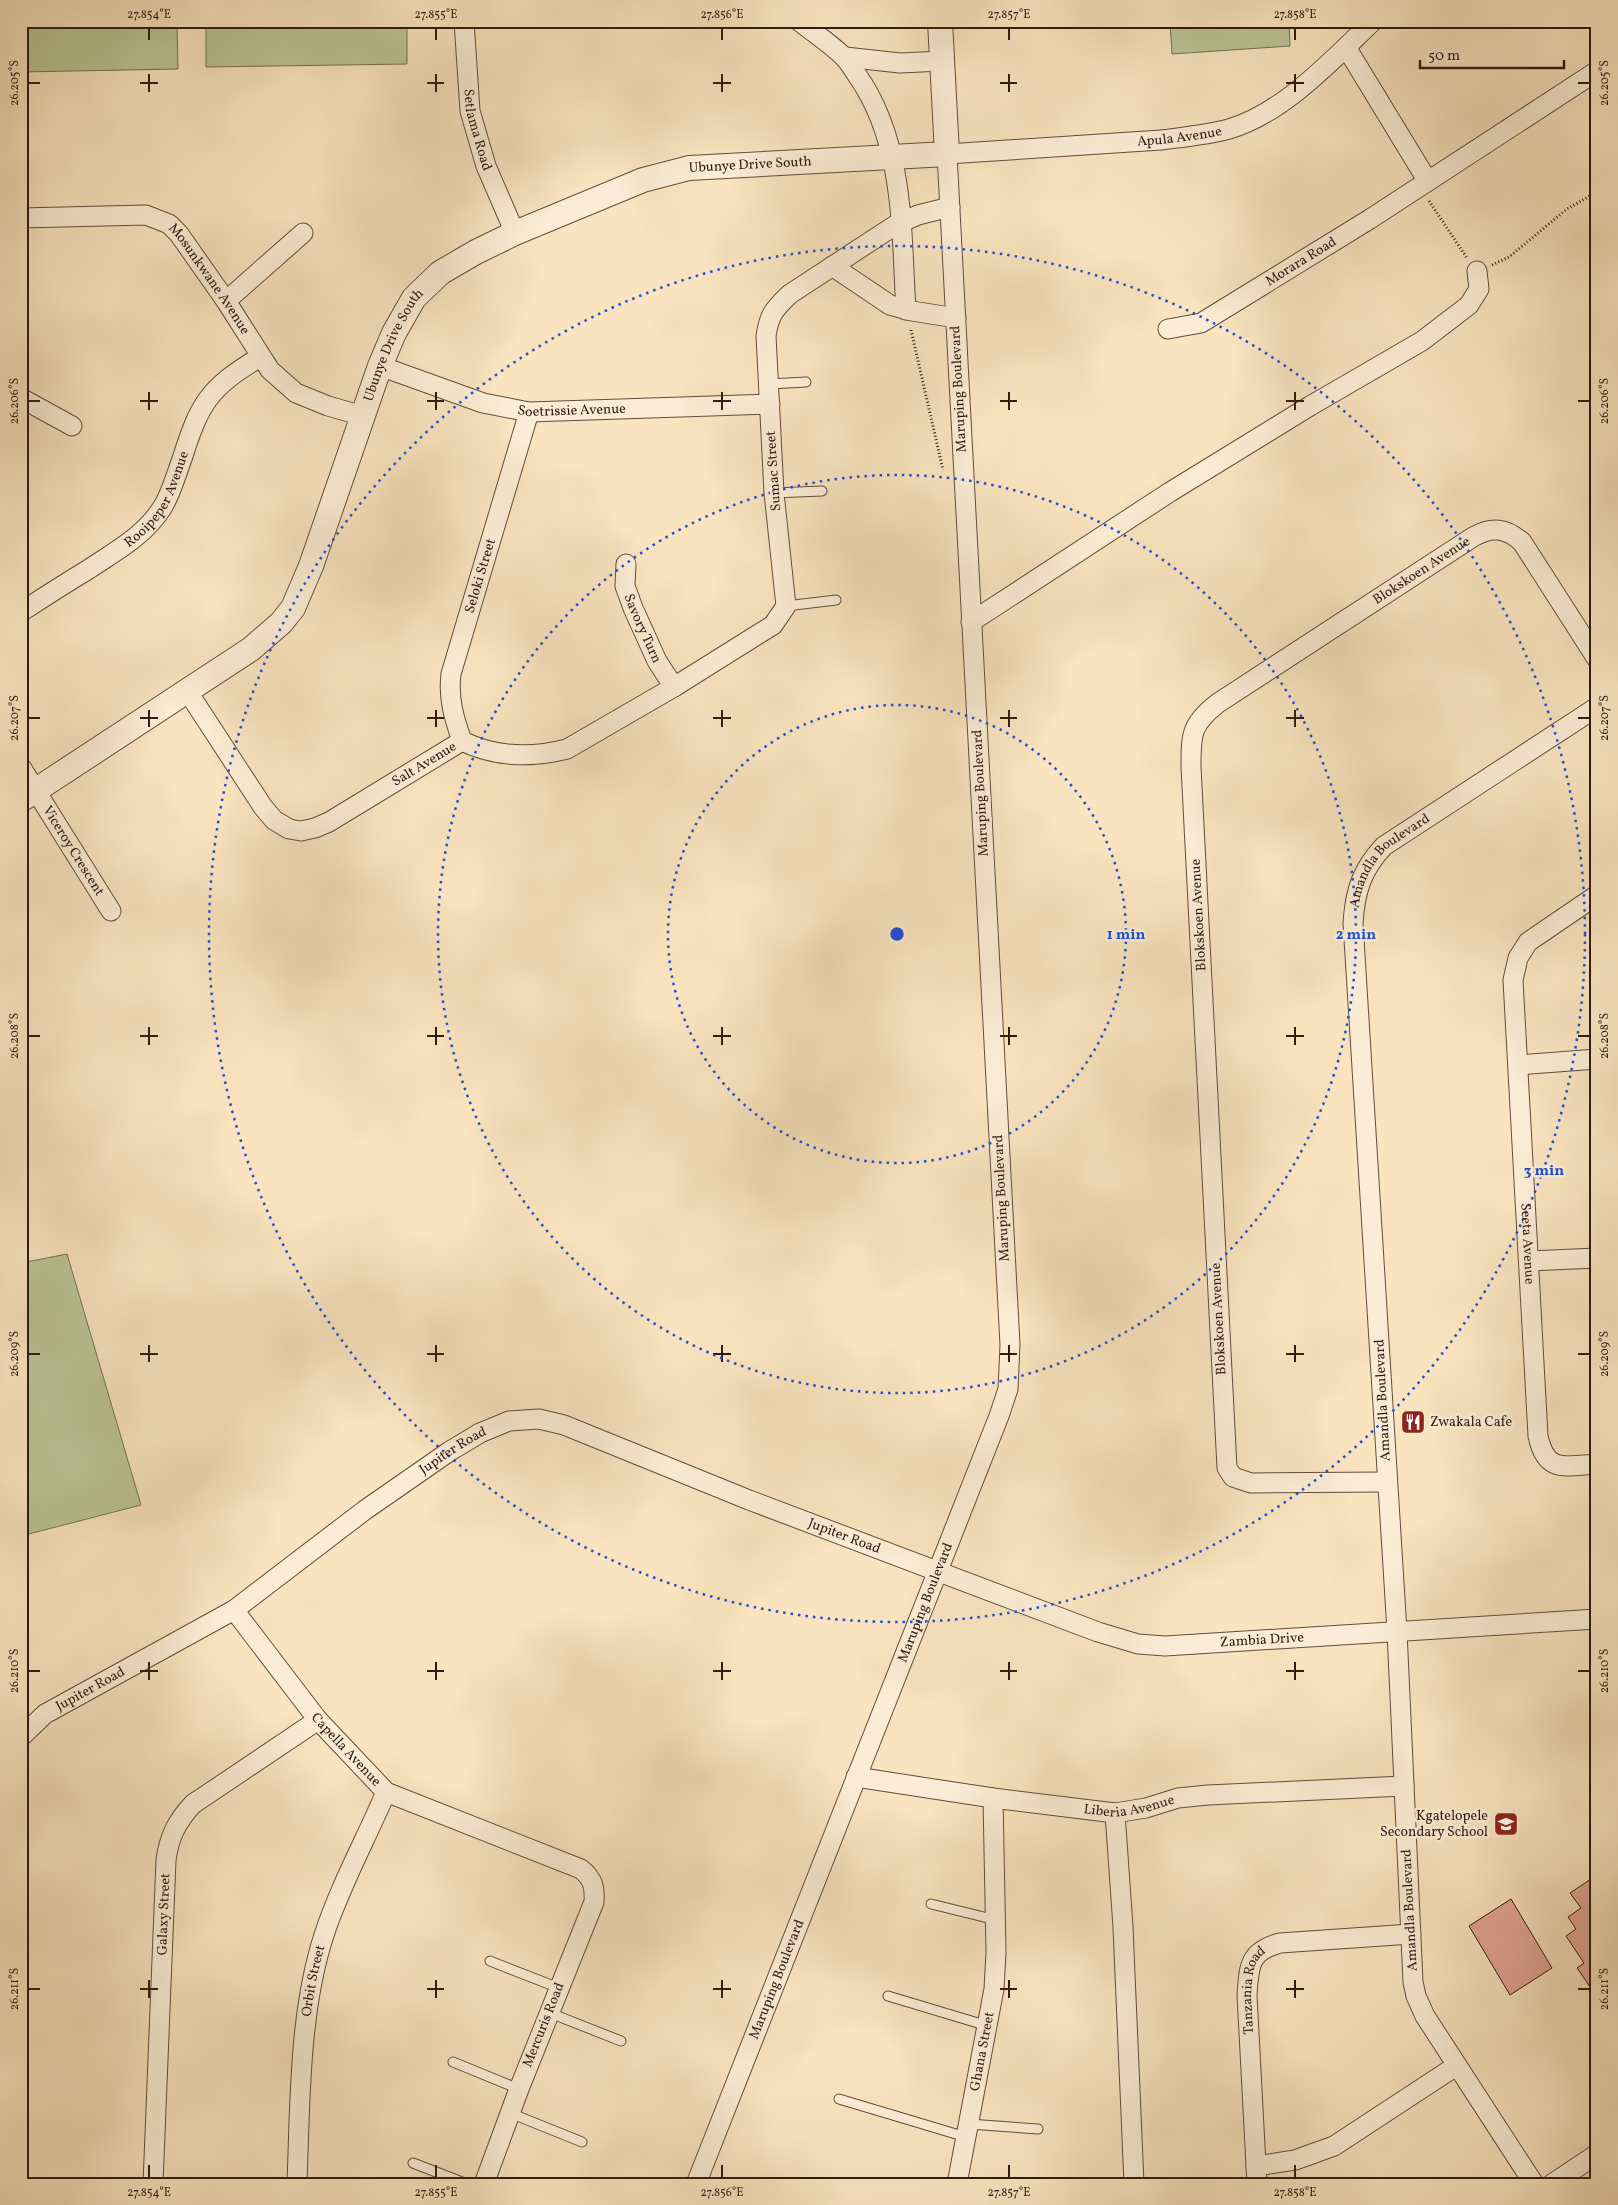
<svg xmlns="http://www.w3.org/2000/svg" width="1618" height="2205" viewBox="0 0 1618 2205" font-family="Vollkorn,serif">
<rect width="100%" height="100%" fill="#f9e4bf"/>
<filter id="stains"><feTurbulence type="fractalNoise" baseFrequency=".004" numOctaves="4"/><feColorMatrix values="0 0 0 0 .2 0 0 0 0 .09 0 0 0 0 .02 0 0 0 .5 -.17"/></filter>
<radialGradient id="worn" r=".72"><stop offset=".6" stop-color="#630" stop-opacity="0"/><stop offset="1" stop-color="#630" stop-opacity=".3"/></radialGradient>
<path fill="#bac595" stroke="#757054" d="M21,21H177L178,69L21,72Z
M206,21H407V64L206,67Z
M1170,21H1289L1290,46L1172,54Z
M67,1254L141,1505L21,1536V1263Z"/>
<path fill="#e3a594" stroke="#301a13" d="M1597,1875V1997L1577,1968L1584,1963L1566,1936L1576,1929L1568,1917L1581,1908L1570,1893Z
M1511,1899L1552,1968L1510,1995L1469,1926Z"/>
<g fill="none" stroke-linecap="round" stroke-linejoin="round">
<defs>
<path id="service" d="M769,384L806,382
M774,493L822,491
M786,606L836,600
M931,1904L996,1920
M490,1961L559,1988
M888,1996L988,2026
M550,2013L621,2041
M453,2062L519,2089
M839,2099L966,2137
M510,2113L582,2142
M969,2124L1038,2129
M413,2163L467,2184"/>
<g id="minor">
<path id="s1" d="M464,21L470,111L486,166L515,233"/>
<path d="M799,21C814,33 831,44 844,57C849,62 853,69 857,75C905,143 901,231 906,310"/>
<path d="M1346,47L1427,180"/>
<path d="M845,57L900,63L942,61"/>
<path id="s2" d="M21,218L146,215L169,224L179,234L226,301L270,370L296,393L328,406L363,416"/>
<path d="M832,266L890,305L912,311L956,318"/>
<path d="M226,301L303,233"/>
<path id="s3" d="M1168,329L1201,323L1370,219L1597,71"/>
<path id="s4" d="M380,366L483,403L529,412L770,404"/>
<path d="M21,398L72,426"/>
<path id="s5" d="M626,564L625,586L633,608L657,661L674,687"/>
<path id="s6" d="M21,612C44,597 66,583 89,569C116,551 144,536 162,508C171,494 176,475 182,459C200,402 209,388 260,357"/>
<path d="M971,622L1170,492L1310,406L1422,341L1469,305L1479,289L1477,271"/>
<path id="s7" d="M188,692L263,807L274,820L289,829L301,831L315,828L329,822L462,741"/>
<path d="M462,741C495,757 532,758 567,749L674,687L773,625L786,606L774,493L766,336C769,315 774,309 790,294L897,224L918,215L950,207"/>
<path id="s8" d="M462,741C454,718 448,699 451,674L529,412"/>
<path id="s9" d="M21,767L111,911"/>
<path id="s10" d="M1597,895L1528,942L1518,958L1513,980L1538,1436C1546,1474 1565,1466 1597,1464"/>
<path d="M1518,1065L1597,1059"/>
<path d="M1529,1261L1597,1258"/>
<path id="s11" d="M1387,1482L1251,1483L1233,1477L1227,1468L1191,767C1191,734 1191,724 1218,703L1473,537C1492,526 1506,528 1522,542L1597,659"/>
<path id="s12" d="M234,1610L318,1720L386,1792L581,1869C593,1879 595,1887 594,1902L519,2089L484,2184"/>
<path id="s13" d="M21,1737L45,1714L234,1610L365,1510L450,1451L480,1433L509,1421L539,1419L564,1425L749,1500L1098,1632L1138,1644L1165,1646L1597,1619"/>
<path id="s14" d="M856,1777L993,1798L1115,1813L1146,1808L1178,1798L1208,1795L1404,1786"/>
<path d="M1115,1813L1123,1927L1134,2184"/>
<path d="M1256,2166L1295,2160L1334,2146L1456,2066"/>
<path id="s15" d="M153,2184L166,1860C169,1837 177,1821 193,1804L318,1720"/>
<path id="s16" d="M297,2184C300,2103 299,2012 324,1935C340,1886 366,1839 386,1792"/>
<path id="s17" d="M696,2184L999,1416L1008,1389L1010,1345L947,154L1161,140C1184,137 1207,135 1229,129C1284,113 1333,59 1373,21"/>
<path id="s18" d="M957,2184L994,1989L996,1952L993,1798"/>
<path id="s19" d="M1257,2184L1247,1995C1249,1966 1249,1951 1280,1943L1411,1934"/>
<path id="s20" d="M1534,2184L1425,2016L1416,1996L1413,1982L1397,1631L1353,923C1355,891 1362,869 1384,846L1597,707"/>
<path d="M1552,2184L1597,2154"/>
</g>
<g id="tertiary">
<path id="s21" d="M21,800L251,649L281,623L293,608L311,566L380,366L394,333L414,298L440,273L476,252L515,233L643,180L689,168L947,154L940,21"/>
</g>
</defs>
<use href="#service" stroke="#624c3e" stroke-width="11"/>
<use href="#minor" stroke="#624c3e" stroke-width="21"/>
<use href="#tertiary" stroke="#624c3e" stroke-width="26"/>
<path stroke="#301a13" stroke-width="3" stroke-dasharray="1 2.5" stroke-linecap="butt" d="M1429,201L1467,258
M1492,265L1509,257L1567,209L1597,192
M911,330L943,470"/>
<use href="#service" stroke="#fbedd5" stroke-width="9"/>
<use href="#minor" stroke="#fbedd5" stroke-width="19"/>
<use href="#tertiary" stroke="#fbedd5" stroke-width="24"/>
</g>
<path fill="none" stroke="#301a13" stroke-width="2" d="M149,28V40M436,28V40M722,28V40M1009,28V40M1295,28V40M149,74V92M436,74V92M722,74V92M1009,74V92M1295,74V92M28,83H40M140,83H158M427,83H444M713,83H731M1000,83H1017M1286,83H1304M1578,83H1590M149,392V410M436,392V410M722,392V410M1009,392V410M1295,392V410M28,401H40M140,401H158M427,401H444M713,401H731M1000,401H1017M1286,401H1304M1578,401H1590M149,710V727M436,710V727M722,710V727M1009,710V727M1295,710V727M28,718H40M140,718H158M427,718H444M713,718H731M1000,718H1017M1286,718H1304M1578,718H1590M149,1027V1045M436,1027V1045M722,1027V1045M1009,1027V1045M1295,1027V1045M28,1036H40M140,1036H158M427,1036H444M713,1036H731M1000,1036H1017M1286,1036H1304M1578,1036H1590M149,1345V1362M436,1345V1362M722,1345V1362M1009,1345V1362M1295,1345V1362M28,1354H40M140,1354H158M427,1354H444M713,1354H731M1000,1354H1017M1286,1354H1304M1578,1354H1590M149,1662V1680M436,1662V1680M722,1662V1680M1009,1662V1680M1295,1662V1680M28,1671H40M140,1671H158M427,1671H444M713,1671H731M1000,1671H1017M1286,1671H1304M1578,1671H1590M149,1980V1998M436,1980V1998M722,1980V1998M1009,1980V1998M1295,1980V1998M28,1989H40M140,1989H158M427,1989H444M713,1989H731M1000,1989H1017M1286,1989H1304M1578,1989H1590M149,2165V2178M436,2165V2178M722,2165V2178M1009,2165V2178M1295,2165V2178"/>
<g fill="none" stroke="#1d4ed8" stroke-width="2.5" stroke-dasharray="2.5 5">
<circle cx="897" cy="934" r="229"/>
<circle cx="897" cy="934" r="459"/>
<circle cx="897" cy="934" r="688"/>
</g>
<defs>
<symbol id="restaurant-square" viewBox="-11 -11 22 22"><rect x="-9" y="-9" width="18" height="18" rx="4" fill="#8f2418" stroke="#fbedd5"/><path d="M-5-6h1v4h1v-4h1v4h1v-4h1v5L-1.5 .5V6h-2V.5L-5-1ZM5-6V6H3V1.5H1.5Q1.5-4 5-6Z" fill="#fff"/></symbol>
<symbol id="school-square" viewBox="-11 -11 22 22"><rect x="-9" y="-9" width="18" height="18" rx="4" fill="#8f2418" stroke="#fbedd5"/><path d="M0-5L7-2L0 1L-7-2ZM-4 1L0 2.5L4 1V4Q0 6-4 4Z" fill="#fff"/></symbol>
</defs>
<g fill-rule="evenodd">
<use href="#restaurant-square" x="1399" y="1408" width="28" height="28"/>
<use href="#school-square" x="1492" y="1810" width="28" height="28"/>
</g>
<g text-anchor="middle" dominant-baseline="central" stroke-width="5" stroke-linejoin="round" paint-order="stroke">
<g font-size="14" fill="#301a13" stroke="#fbedd5">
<text stroke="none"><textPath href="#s1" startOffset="110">Setlama Road</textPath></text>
<text stroke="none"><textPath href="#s17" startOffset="2324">Apula Avenue</textPath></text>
<text stroke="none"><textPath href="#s21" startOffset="1036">Ubunye Drive South</textPath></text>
<text stroke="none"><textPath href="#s3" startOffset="151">Morara Road</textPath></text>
<text stroke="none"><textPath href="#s2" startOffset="218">Mosunkwane Avenue</textPath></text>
<text stroke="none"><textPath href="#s21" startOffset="616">Ubunye Drive South</textPath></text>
<text transform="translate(959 389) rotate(-93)">Maruping Boulevard</text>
<text stroke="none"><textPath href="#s4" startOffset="199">Soetrissie Avenue</textPath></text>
<text transform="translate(774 471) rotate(-94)">Sumac Street</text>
<text stroke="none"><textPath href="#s6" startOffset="181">Rooipeper Avenue</textPath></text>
<text stroke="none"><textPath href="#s11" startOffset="1184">Blokskoen Avenue</textPath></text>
<text stroke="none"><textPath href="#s8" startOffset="171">Seloki Street</textPath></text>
<text stroke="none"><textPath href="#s5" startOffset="68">Savory Turn</textPath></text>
<text stroke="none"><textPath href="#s7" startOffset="325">Salt Avenue</textPath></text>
<text transform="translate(981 793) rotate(-93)">Maruping Boulevard</text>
<text stroke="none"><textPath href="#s9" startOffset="99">Viceroy Crescent</textPath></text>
<text stroke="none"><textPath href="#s20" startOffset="1374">Amandla Boulevard</textPath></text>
<text transform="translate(1199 915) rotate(-93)">Blokskoen Avenue</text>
<text transform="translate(1002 1198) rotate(-93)">Maruping Boulevard</text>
<text stroke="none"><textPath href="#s10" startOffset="389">Seeta Avenue</textPath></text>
<text transform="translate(1219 1319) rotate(-93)">Blokskoen Avenue</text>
<text transform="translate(1383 1400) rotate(-93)">Amandla Boulevard</text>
<text stroke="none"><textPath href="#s13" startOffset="520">Jupiter Road</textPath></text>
<text stroke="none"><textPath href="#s13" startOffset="941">Jupiter Road</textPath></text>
<text stroke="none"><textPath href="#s17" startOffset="625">Maruping Boulevard</textPath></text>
<text stroke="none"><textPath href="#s13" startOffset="1378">Zambia Drive</textPath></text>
<text stroke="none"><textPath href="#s13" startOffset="85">Jupiter Road</textPath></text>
<text stroke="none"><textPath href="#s12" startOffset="179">Capella Avenue</textPath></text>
<text stroke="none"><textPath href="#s14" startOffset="276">Liberia Avenue</textPath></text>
<text transform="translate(1410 1910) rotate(-93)">Amandla Boulevard</text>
<text stroke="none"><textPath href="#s15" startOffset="270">Galaxy Street</textPath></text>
<text stroke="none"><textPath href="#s17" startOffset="220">Maruping Boulevard</textPath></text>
<text stroke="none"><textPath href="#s16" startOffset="204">Orbit Street</textPath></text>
<text stroke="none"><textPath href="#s19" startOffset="195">Tanzania Road</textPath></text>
<text transform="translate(544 2025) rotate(-68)">Mercuris Road</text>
<text stroke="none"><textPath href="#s18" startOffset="135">Ghana Street</textPath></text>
</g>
<g font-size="14" fill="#301a13" stroke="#fbedd5" text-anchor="start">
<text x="1430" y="1422">Zwakala Cafe</text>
<text x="1488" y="1816" text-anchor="end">Kgatelopele<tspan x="1488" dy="16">Secondary School</tspan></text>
</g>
</g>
<circle cx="897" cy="934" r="8" fill="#1d4ed8" stroke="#fbedd5" stroke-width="2.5"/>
<g font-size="15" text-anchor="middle" font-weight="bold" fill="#1d4ed8" stroke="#fbedd5" stroke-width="5" stroke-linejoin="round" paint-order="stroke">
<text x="1126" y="939">1 min</text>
<text x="1356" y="939">2 min</text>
<text x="1544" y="1175">3 min</text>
</g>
<rect width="1618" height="2205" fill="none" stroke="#f9e4bf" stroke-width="55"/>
<path d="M1420 60v8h144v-8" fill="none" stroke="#301a13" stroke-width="2.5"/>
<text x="1428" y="60" font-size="15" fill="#301a13" stroke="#fbedd5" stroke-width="4" paint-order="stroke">50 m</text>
<rect x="28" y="28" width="1562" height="2150" fill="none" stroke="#301a13" stroke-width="2"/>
<g font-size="12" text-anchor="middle" fill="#301a13">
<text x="149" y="18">27.854°E</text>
<text x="436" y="18">27.855°E</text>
<text x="722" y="18">27.856°E</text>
<text x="1009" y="18">27.857°E</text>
<text x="1295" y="18">27.858°E</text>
<text transform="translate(14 83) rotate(-90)" y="4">26.205°S</text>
<text transform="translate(1604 83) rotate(-90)" y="4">26.205°S</text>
<text transform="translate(14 401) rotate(-90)" y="4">26.206°S</text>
<text transform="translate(1604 401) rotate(-90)" y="4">26.206°S</text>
<text transform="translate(14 718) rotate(-90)" y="4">26.207°S</text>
<text transform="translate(1604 718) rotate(-90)" y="4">26.207°S</text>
<text transform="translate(14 1036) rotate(-90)" y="4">26.208°S</text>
<text transform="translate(1604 1036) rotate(-90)" y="4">26.208°S</text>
<text transform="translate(14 1354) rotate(-90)" y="4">26.209°S</text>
<text transform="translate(1604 1354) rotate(-90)" y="4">26.209°S</text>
<text transform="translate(14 1671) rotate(-90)" y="4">26.210°S</text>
<text transform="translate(1604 1671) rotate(-90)" y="4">26.210°S</text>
<text transform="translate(14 1989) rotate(-90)" y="4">26.211°S</text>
<text transform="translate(1604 1989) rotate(-90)" y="4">26.211°S</text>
<text x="149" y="2196">27.854°E</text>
<text x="436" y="2196">27.855°E</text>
<text x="722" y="2196">27.856°E</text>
<text x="1009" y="2196">27.857°E</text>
<text x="1295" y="2196">27.858°E</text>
</g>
<rect width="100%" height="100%" filter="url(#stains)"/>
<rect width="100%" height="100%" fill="url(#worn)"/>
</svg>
